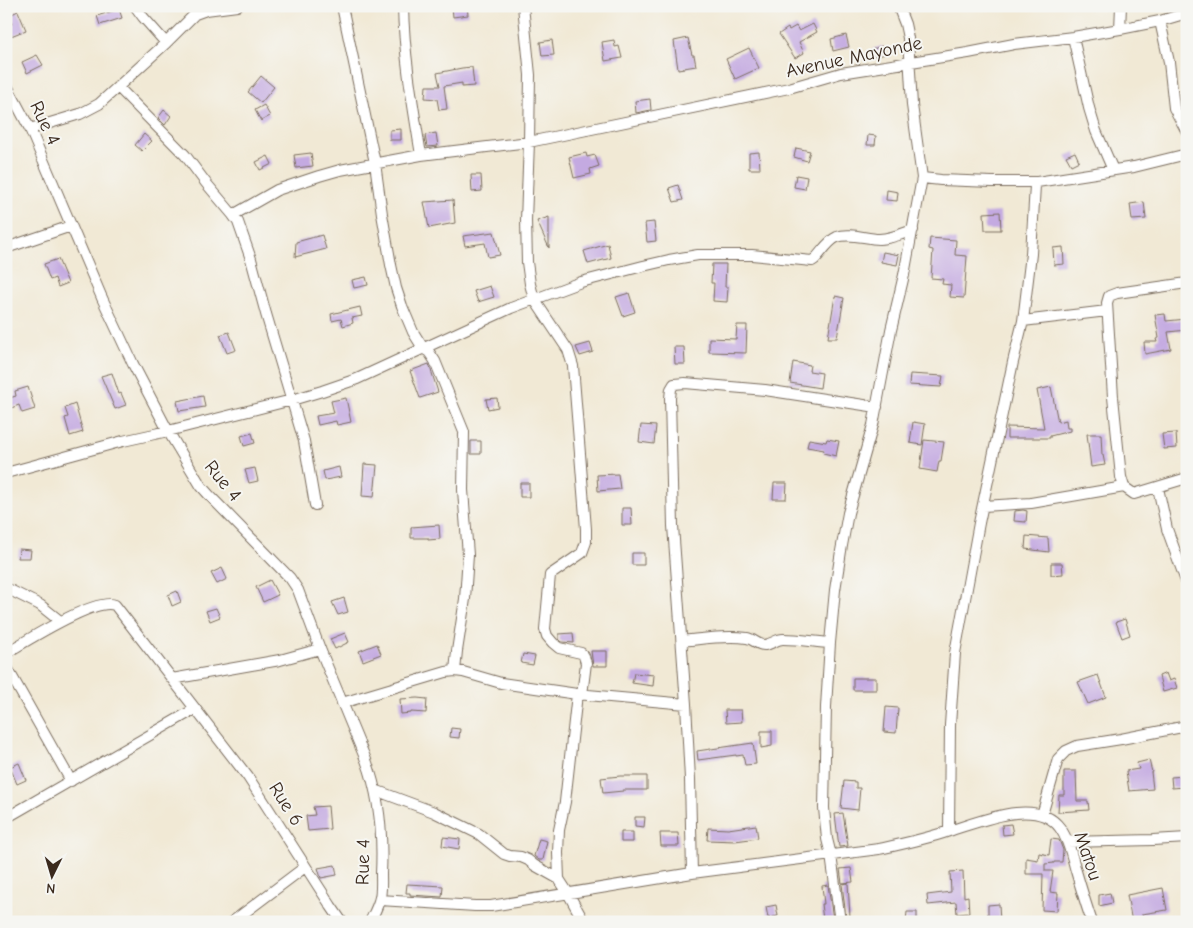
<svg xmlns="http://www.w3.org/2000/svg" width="1193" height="928" viewBox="0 0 1193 928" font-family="'Comic Neue',sans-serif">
<rect width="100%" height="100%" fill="#f6f6f2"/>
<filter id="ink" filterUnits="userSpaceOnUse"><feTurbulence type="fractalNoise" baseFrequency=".02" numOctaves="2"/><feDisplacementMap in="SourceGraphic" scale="10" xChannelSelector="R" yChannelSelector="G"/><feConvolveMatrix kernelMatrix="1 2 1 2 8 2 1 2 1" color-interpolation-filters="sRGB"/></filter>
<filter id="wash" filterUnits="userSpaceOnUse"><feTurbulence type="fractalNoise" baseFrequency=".0096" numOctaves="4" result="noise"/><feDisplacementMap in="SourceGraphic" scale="20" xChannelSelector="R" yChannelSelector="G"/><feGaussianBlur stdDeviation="1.12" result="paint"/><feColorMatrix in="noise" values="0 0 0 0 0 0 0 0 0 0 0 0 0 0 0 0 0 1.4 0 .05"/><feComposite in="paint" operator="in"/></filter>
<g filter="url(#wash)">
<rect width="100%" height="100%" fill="#f1e9d5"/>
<g id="blocks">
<path fill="#c4aae1" d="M452,6H467L468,15L453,17Z
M119,9L122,18L100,25L97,16Z
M18,11L26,30L11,36L7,27L12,24L8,16Z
M813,24L817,32L799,42L804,53L795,58L779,34L788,28L789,30L796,26L799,31Z
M846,35L849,47L833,51L831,39Z
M688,38L692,55H694L696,66L678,69L674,41Z
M552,40L554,55L542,56L540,42Z
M614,40L615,47L619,46L622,58L605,61L602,42Z
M882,46L885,54L875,57L873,49Z
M749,48L759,68L735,79L726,59Z
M37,55L43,65L27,73L22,62Z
M472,67L474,86L462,87V83L444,86L447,109L439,110L437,99L425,98L426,86H440L437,73L462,68Z
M261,76L274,87L261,103L248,92Z
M650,99L651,110L636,113L635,101Z
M264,105L270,116L261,121L255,110Z
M164,110L171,116L165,125L158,118Z
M401,129V140H390V130Z
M436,133L438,146L427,147L425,135Z
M144,134L152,141L142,151L135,145Z
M868,135L876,136L875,145H867Z
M796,148L810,151L807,161L794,157Z
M759,152L760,169H749V153Z
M1075,152L1079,161L1071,165L1066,156Z
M311,153L313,166L296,168L294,155Z
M586,153L587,157L595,155L599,166L590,169L591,174L574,178L569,157Z
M268,156L272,164L260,170L256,162Z
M471,175H481L482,191L472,192Z
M796,175L807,177L805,189L794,187Z
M678,185L683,200L674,202L669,188Z
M887,190L898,192L897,201L886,200Z
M453,200L455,223L429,228L424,202Z
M1144,202L1146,219L1132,220L1130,204Z
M1000,212L1001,230H985L984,213Z
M549,217V248L537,221Z
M654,222L656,241L647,242L645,223Z
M494,232L500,255L488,257L485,243L465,246L463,236Z
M322,235L326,249L295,257L296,242Z
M930,238L956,240L955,255L967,256L964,298L950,297L951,285L942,284L943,279L931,278L933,250L929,249Z
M608,244L611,258L588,264L584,251Z
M1063,247L1064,264L1054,265L1053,248Z
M883,252L899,255L897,265L881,262Z
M58,259L68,283L58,287L55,278L50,280L44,264Z
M712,264H726L725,287H728L727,302L713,301L714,283H711Z
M366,277L368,285L354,288L352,280Z
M490,286L494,297L478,302L474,291Z
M629,293L635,312L623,316L616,297Z
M835,296L844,298L837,338H828Z
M360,307L362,316L352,318L353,323L343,326L341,319L332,321L331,314Z
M1165,314L1166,321L1187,319V330L1168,332L1171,349L1145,354L1144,342H1157L1156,339L1159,338L1155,315Z
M737,325H747L746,353L709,352V338L736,339Z
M229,332L236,350L227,353L220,335Z
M590,343L593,352L580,356L576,347Z
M674,347H684L685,364H675Z
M793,362L810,365L809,371L822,373L820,388L790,383Z
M429,364L438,392L420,398L410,371Z
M112,373L119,394L121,393L126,405L115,409L101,376Z
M910,374L943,376L941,387L909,385Z
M28,387L35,409L22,413L19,405L6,410V399L16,396L15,391Z
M1051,387L1058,422L1066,420L1067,428H1070V431L1050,436V438H1007V427L1044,428L1037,390Z
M203,396L205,407L179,411L177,401Z
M346,398L351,422L337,425L336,421L318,425L316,416L334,413L331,401Z
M497,398L498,407L488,409L486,399Z
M75,404L83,432L70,436L65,418L68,417L65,408Z
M913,422L925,424L922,445L910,443Z
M641,425L656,426L654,444L639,442Z
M252,433L255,443L244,446L241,436Z
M1176,433L1177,448L1164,449L1162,434Z
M1087,434H1101L1102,455H1103L1105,465L1091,467Z
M809,439L826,442L827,439L839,441L836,456L823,453L824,450L807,447Z
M924,440L944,442L941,461H939L937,472L920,469Z
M471,441H481V454H471Z
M364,464L377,465L374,497L362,496Z
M339,467L341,477L325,480L323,471Z
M255,468L258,481L249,483L245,470Z
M618,474L620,489L598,491L597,475Z
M520,483H529V497H520Z
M774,483H787L786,499H773Z
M622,508H631L632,525H622Z
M1023,510L1027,511L1026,522L1014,521L1015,511Z
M439,525L440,539L428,540V538H411V527Z
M1026,536L1048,538L1049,552L1025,549Z
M19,549L31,550L30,558H18Z
M632,553H644V565H632Z
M1051,563H1062L1063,574L1051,575Z
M222,568L227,579L217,584L211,573Z
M270,580L278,595L263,602L256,587Z
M177,591L181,602L172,606L168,595Z
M344,598L348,612L338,615L332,602Z
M216,608L220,617L210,621L206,611Z
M1125,619L1130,635L1122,638L1116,622Z
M345,633L349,642L335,649L330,639Z
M573,633L574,643L562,642L559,639V634Z
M377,644L381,654L363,661L359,651Z
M591,651H607V666H593Z
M523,654L535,656L533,665L521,663Z
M634,673L654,675L653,686L632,683Z
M1166,673L1169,681L1174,679L1177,688L1163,692L1159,676Z
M1098,675L1106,697L1088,704L1078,682Z
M853,678H876V690H853Z
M417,698L427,699L426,713L411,712V713L401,714L400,699Z
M886,707L898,708L896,733L884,732Z
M725,710H741L742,722L726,723Z
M451,728L460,729L459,738L450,737Z
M761,731H772V746L761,748Z
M753,743L756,764L745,765L743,755L736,756V755L698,760L697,751Z
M1149,760L1152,772H1151L1153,789L1129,791L1126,771L1139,769L1137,763Z
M19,763L26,780L17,784L10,767Z
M1064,771H1076L1077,801H1088L1089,810L1058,812L1059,795H1064Z
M620,776H647V790H623V791L603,793L601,778Z
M1185,776V787L1172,788L1171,777Z
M844,781L856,782V788H860L858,810L841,808Z
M328,806L330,829L308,831L306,816L315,815L313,807Z
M843,813L848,846L839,847L835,814Z
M635,817H645L644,827L635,826Z
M1011,824L1013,834L1003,835L1002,825Z
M756,825L758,838L735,841L707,840L708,828L728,829Z
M621,832H633V842H621Z
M660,833H678L679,846H661Z
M443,837L460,839L459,849L442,846Z
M539,839L547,841L543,860H539L534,856Z
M1051,839L1059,840L1063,850L1062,862H1054V863L1045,864V871H1053L1050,892L1058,893L1057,911L1042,910L1043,874H1026V858L1038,860L1039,853L1049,855Z
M335,865L337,875L321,878L318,868Z
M851,868L853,882L842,883L840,869Z
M963,871L964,897L968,896L969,913L957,914L956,902L928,905L927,895L951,892L950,872Z
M848,883L850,917H846L842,884Z
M407,884L443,886L442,897L410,895V893H406Z
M828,885L833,919L823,920L821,904H824L822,886Z
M1163,888L1167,910L1142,914L1143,920L1132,922L1127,895Z
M1110,893L1112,903L1099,906V895Z
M999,904L1000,922H988V905Z
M776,905L778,916L768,918L766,907Z
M907,912H917V921H906Z"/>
</g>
</g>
<g filter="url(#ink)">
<use href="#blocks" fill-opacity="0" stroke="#7b6d5e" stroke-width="1"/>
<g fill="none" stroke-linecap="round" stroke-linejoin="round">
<defs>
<path id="minor" d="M135,6L143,17L166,43
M342,6L375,163L382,214L391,265L396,288L402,306L413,332L423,348L429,352L435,361L464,432L463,490L468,555L465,599L457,651L455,671
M403,6C404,56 413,106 421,155
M523,6L530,75L529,142L526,220L527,262L530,284L534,299L568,350L573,366L586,529V542L582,553L550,575L545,629L547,636L553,643L559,648L581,653L584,656L586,663L582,695
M1160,21L1169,62L1174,108L1187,132
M1120,29L1121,6
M1073,37L1089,108L1096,131L1113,170
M6,84L30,129L102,298L133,364L168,431L201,486L210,496L290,578L298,590L320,649L366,760C380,797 383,835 381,874C381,882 382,893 379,901C377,908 373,915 370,922
M118,87L185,155L206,183L233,215L238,222L251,259L266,314L304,441L315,505
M30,129L80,114L99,104L166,43L195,14L206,10L237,6
M922,178L941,180L992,182H1037L1134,167L1187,154
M233,215L277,190L319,176L340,170L421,155L529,142L789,88L841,73L968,53L1014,44L1073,37L1120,29L1160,21L1187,13
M6,248L71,226
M1187,283L1117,293L1109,296L1107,303L1113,397L1121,477L1124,487L1134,494L1187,478
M1023,321L1107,311
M6,473L123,441L168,431L292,400L322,391L357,379L511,308L581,282L643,266L669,260L698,255H752L812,261L815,259C822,252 828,241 837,237C850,232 866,239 879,239C890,239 902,234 913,230
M1158,488L1167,529L1187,584
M983,506L1031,503L1124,487
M6,588L40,605L60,621
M682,641C703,639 726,635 747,638C754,639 758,646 765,645C772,644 777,639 783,639C799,639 815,642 830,643
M6,653C26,641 95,597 115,605L248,777L331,906L342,922
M6,666L71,781
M172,679L280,660L320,649
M577,694L565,802L559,830L558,853L559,879L568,893L584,922
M342,703L446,672L455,671L463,672L501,683L577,694L686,704
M375,790L434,812L479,834L504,854L510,856L521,857L528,860L534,865L559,879
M1042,815L1058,759L1066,751L1077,746L1121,739L1187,726
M6,818L195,709
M949,831L950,725L955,653L979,523L1013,362L1023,321L1031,254L1035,185L1037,182
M1067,842L1153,840L1187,838
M692,873L690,779L686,704L673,526L670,398L671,389L674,384L685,383L765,390L877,407
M380,900L475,906H491L692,873L879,849C902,844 926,839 949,831C979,822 1037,796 1060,828C1069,840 1072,857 1076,871C1081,888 1086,905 1092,922
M232,922L305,867
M840,922L831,855L827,839L824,808L826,707L830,643L835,590L841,551L848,513L873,425L891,330L904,275L922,178L912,105L908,38L905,24L898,6"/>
</defs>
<use href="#minor" stroke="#7b6d5e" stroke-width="12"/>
<use href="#minor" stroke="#fff" stroke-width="10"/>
</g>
</g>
<g text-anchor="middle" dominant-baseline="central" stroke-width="4" stroke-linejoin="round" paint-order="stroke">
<g font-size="19" fill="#3b2a1e" stroke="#f6f6f2">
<text transform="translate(854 57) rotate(-12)">Avenue Mayonde</text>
<text transform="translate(45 123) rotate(65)">Rue 4</text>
<text transform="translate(223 481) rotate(51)">Rue 4</text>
<text transform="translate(286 804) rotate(58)">Rue 6</text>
<text transform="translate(1088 856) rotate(71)">Matou</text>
<text transform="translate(363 862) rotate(-89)">Rue 4</text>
</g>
</g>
<rect width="1193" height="928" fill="none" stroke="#f6f6f2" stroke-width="25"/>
<g transform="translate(52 876) rotate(185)" stroke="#f6f6f2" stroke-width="4" paint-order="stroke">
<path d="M0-4L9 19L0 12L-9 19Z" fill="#3b2a1e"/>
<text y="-8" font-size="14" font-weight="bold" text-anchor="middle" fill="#3b2a1e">N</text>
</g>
</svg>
